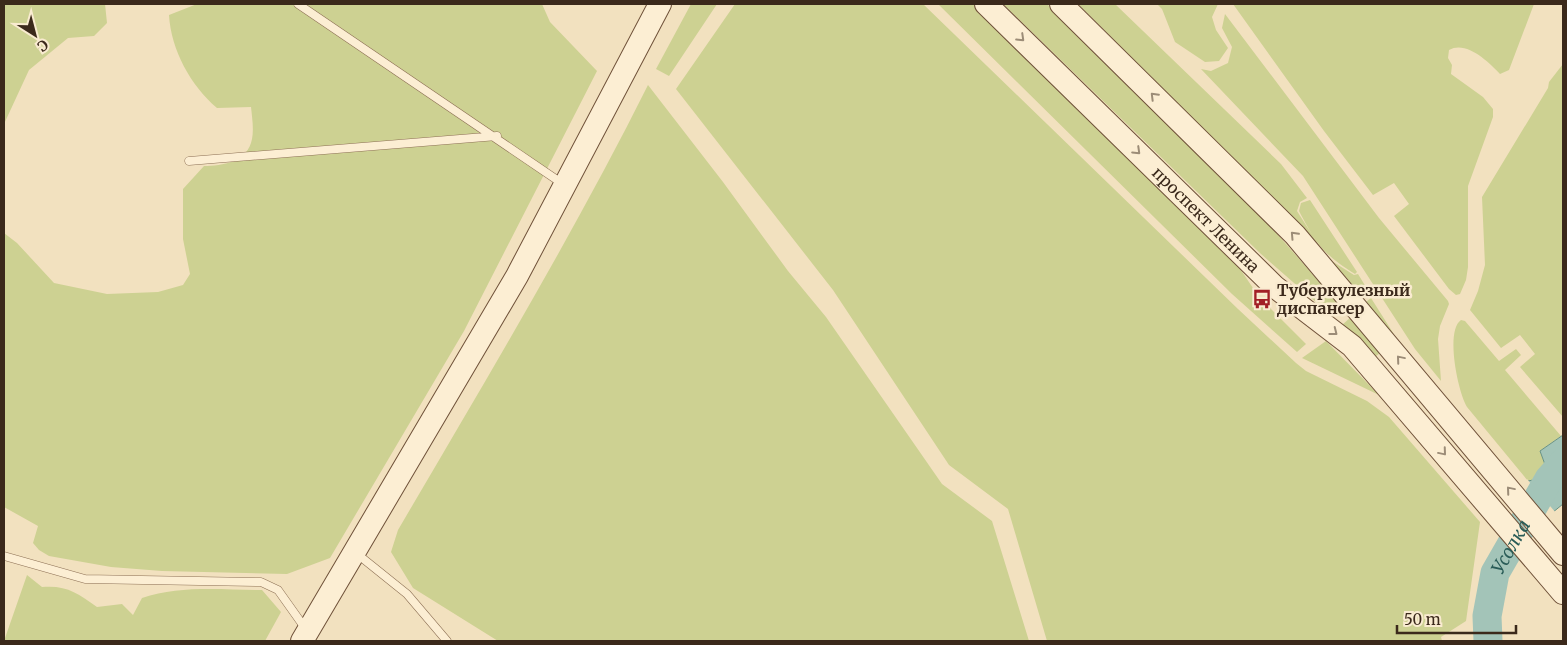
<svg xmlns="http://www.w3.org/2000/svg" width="1567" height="645" viewBox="0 0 1567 645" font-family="Merriweather,serif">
<rect width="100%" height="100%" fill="#f2e1bf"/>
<path fill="#cdd192" d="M4,4H105L107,23L94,36L68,38L29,70L4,124Z
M197,4H542L550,22L597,71L464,331L330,558L287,574L162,571L111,567L49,556L39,550L33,543L38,526L4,507V233L17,243L54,283L107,294L158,292L183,285L190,274L183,239V189L204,166C222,166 248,162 252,139C254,129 252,117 251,107L217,108C191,86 171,50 169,15Z
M691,4H717L669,76L656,69Z
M735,4H923L1238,309L1296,363L1306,371L1367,401L1389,417L1480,522L1466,621L1441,637L1442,641H1047L1008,509L949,465L833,290L676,89Z
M938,4H973L1230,254L1257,294L1255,297L1265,308L1268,306L1306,344L1297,352L1232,294Z
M1003,4H1047L1251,204L1343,309L1333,317L1261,254Z
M1078,4H1115L1281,164L1307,198L1300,202L1297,211L1327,258L1354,275L1358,274L1369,292L1358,300L1234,159Z
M1157,4H1218L1212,17L1216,30L1228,48L1219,61L1205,62L1175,42L1162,9Z
M1233,4H1534L1509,70L1500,74C1489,62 1466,40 1449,50L1448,58L1452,65L1451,74L1483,97L1493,109V117L1468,186V267L1466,280L1460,294L1456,295L1449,289L1394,216L1409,204L1394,183L1373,195L1324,131Z
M1225,14L1379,218L1448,301L1449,304L1440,326L1438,339L1441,381L1415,349L1303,176L1201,69L1211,71L1228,63L1232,47L1222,28Z
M1563,64V417L1520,367L1535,354L1520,335L1501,348L1470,310L1478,291L1485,265L1482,197L1548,88L1549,82Z
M648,85L723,182L788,271L826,317L942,484L992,521L1029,641H498L413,588L391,552L398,530C484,383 572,237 648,85Z
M1310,200L1357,272L1355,274C1322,253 1317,245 1299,211L1301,203Z
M1371,298L1414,366L1361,306Z
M1352,316L1381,352L1375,357L1341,326Z
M1461,320L1465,321L1499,361L1516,349L1521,355L1505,370L1561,436L1540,451L1547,470L1538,479L1528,481L1467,407C1458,392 1445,331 1461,320Z
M1326,341L1379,395L1302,358Z
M27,575L42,587C67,585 77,593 97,607L122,604L133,615L142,598C180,585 222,590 262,590L281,612L265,641H4Z"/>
<path fill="#a3c4b8" stroke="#699386" d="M1563,435V504L1552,513L1528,481L1538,479L1547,470L1540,451Z"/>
<path fill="#f2e1bf" d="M1527,479L1556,513L1553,515L1550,514L1526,482Z"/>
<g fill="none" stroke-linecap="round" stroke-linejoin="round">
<path stroke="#a3c4b8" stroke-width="29" id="s1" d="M1488,641L1487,616L1495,573L1549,479L1563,463"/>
<defs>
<path id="lane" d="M298,4L563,184
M189,161L497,136
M356,553L407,594L447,641
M4,556L85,579L261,582L278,590L305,628"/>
<g id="secondary">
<path id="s2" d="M986,4L1275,287L1352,346L1563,593"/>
<path d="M1061,4L1295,235L1563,554"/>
<path d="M302,641L517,276L660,4"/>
</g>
</defs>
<use href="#lane" stroke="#8d7055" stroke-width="9"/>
<use href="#secondary" stroke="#6f5139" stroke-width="24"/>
<use href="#lane" stroke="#fceed3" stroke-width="8"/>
<use href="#secondary" stroke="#fceed3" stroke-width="22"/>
</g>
<defs><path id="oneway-chevron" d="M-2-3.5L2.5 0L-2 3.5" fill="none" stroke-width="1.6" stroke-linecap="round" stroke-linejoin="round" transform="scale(1.25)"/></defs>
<g stroke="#9c8c77">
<use href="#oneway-chevron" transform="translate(1021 38) rotate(44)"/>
<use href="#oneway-chevron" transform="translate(1154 96) rotate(-135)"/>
<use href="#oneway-chevron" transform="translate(1137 151) rotate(44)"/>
<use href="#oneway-chevron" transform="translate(1294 235) rotate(-133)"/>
<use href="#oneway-chevron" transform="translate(1334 332) rotate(38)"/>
<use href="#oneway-chevron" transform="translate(1400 359) rotate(-130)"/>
<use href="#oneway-chevron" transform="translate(1443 452) rotate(50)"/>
<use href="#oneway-chevron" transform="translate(1510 490) rotate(-130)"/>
</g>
<defs>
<symbol id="bus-bare" viewBox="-9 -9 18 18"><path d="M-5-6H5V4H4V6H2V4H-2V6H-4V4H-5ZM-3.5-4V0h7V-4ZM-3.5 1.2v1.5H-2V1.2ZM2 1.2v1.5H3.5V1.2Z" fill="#a21f26" stroke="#f9ebd0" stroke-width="2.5" paint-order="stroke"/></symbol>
</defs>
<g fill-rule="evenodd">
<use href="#bus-bare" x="1248" y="285" width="28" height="28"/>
</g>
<g text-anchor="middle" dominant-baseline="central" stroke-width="5" stroke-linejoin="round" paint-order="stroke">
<g font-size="16" fill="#3b291b" stroke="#f9ebd0">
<text stroke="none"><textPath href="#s2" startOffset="308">проспект Ленина</textPath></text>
</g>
<g font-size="16" font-weight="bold" fill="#3b291b" stroke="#f9ebd0" text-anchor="start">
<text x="1277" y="290">Туберкулезный<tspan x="1277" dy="18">диспансер</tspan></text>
</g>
<g font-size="18" font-style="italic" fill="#295c57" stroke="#f9ebd0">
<text stroke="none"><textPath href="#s1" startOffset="99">Усолка</textPath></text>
</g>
</g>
<rect width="1567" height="645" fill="none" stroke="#3b291b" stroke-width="10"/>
<g transform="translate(35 35) rotate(144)" stroke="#f9ebd0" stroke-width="4" paint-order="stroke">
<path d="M0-4L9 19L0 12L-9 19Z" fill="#3b291b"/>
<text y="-8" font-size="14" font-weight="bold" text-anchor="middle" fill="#3b291b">С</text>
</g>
<path d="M1397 625v8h119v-8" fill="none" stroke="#3b291b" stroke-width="2.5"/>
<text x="1404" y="625" font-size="15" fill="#3b291b" stroke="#f9ebd0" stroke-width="4" paint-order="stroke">50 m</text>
</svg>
